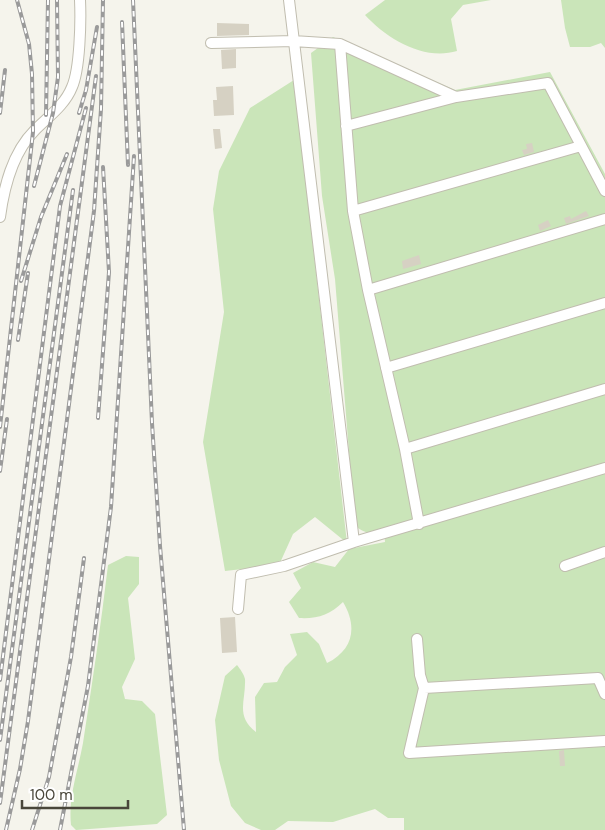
<svg xmlns="http://www.w3.org/2000/svg" width="605" height="830" viewBox="0 0 605 830" font-family="'DM Sans',sans-serif">
<rect width="100%" height="100%" fill="#f5f4ec"/>
<path fill="#cae5b9" d="M385,0H491L463,5L451,19L457,51C424,61 387,39 365,15Z
M561,0H605V48L601,43L590,47H570L565,28Z
M333,37L455,90L550,72L605,174V830H404V818H388L375,809L333,822L288,821L275,830H261L245,823L231,806L219,760L215,720L225,676L237,665C240,669 244,674 245,679C246,701 235,716 256,732L255,697L264,683L277,682L285,667L297,655L290,634L307,632L319,644L327,663C353,650 358,627 343,602C330,615 317,619 299,618L289,602L301,588L293,573L313,562L335,567L349,549L385,542L384,530C372,536 365,533 355,526L335,279L322,196L311,53Z
M294,80L347,543L315,517L293,534L279,565L225,571L203,442L224,312L213,209L219,171L250,108Z
M126,556L139,557V584L128,598L135,659L122,687L125,699L142,701L155,714L167,815L157,824L76,830L71,825C68,797 78,771 83,743C92,684 101,625 108,565Z"/>
<path fill="#d6d1c3" d="M217,23L249,24V35L217,36Z
M236,49V68L222,69L221,50Z
M233,86L234,115L214,116L213,100H217L216,87Z
M213,129H220L222,148L215,149Z
M532,143L534,152L524,155L522,150L527,149L526,144Z
M586,211L589,216L566,224L564,218L570,216L571,219Z
M548,220L551,226L540,231L538,225Z
M419,255L421,264L403,269L402,261Z
M235,617L237,652L222,653L220,618Z
M564,750L565,766H560L559,751Z"/>
<g fill="none" stroke-linecap="round" stroke-linejoin="round">
<defs>
<path id="minor" d="M289,0L354,542
M211,43L293,41L340,44L456,97L548,83L605,191
M340,44L353,211L368,290L405,449L419,524
M346,126L456,97
M353,211L581,146
M0,217C4,187 12,153 35,130C48,117 65,105 72,87C80,69 81,21 80,0
M368,290L605,219
M386,368L605,303
M405,449L605,389
M565,566L605,552
M238,609L241,575L284,566L354,542L605,468
M417,639L420,675L424,688L409,753L605,741
M424,688L598,678L605,694"/>
</defs>
<use href="#minor" stroke="#c0bdaf" stroke-width="12"/>
<use href="#minor" stroke="#fff" stroke-width="10"/>
<defs>
<path id="rail" d="M133,0L152,423L160,546L184,830
M122,22L128,165
M0,113L5,70
M79,113L86,90L97,27
M46,115L48,0
M34,186L53,113L58,77L57,0
M21,281L41,217L67,154
M18,340L28,273
M98,418L109,272L103,167
M0,427L33,132L32,74L29,44L17,0
M0,471L7,419
M0,680L60,206L86,108
M0,740L73,190
M0,803L96,76
M6,830L20,769L28,721L94,211L101,109L103,0
M32,830L49,777L71,657L84,558
M60,830L88,686L111,507L134,156"/>
</defs>
<use href="#rail" stroke="#9a9a9a" stroke-width="4"/>
<use href="#rail" stroke="#fff" stroke-width="2" stroke-dasharray="5.5" stroke-linecap="butt"/>
</g>
<path d="M22 800v8h106v-8" fill="none" stroke="#49463a" stroke-width="2.5"/>
<text x="30" y="800" font-size="15" fill="#49463a" stroke="#ffffff" stroke-width="4" paint-order="stroke">100 m</text>
</svg>
